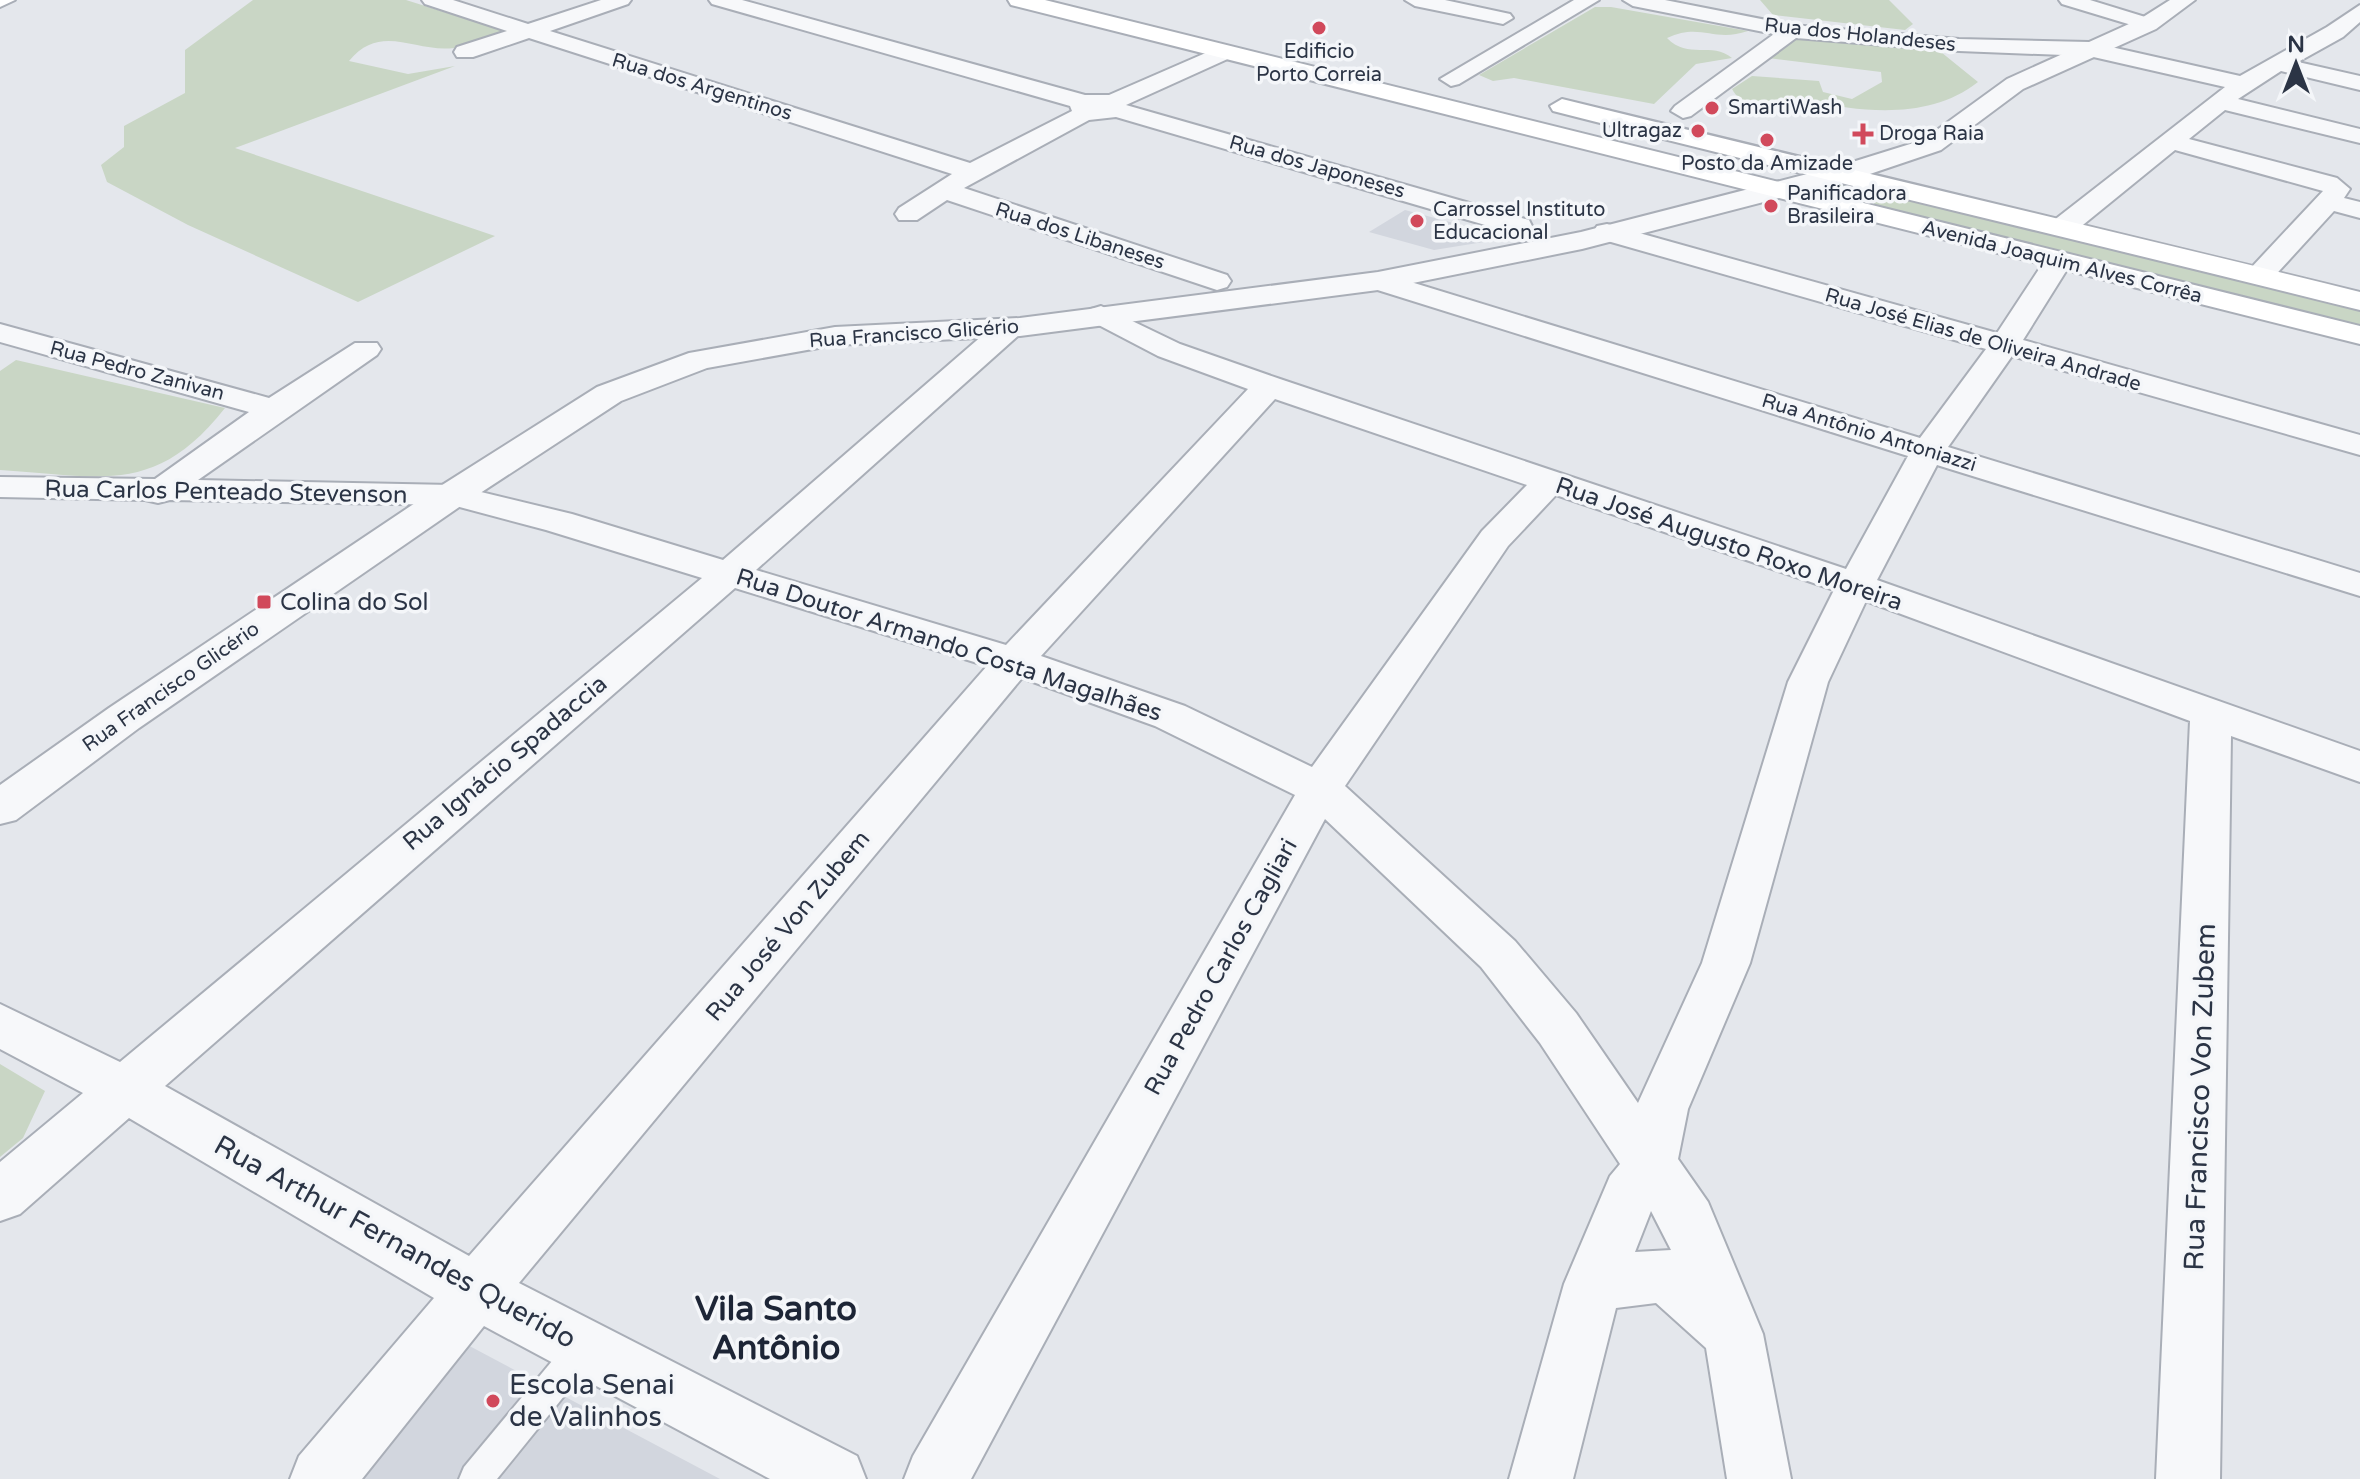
<svg xmlns="http://www.w3.org/2000/svg" width="2360" height="1479" viewBox="0 0 2360 1479" font-family="'Varela Round',sans-serif">
<rect width="100%" height="100%" fill="#e4e7ec"/>
<path fill="#d2d6de" d="M1405,210L1498,235L1490,241L1434,250L1369,232Z
M462,1342L720,1479H348Z"/>
<path fill="#c9d6c5" d="M253,0H406L508,32C491,37 472,45 454,48C415,53 381,22 349,61L408,74L455,66L235,148L495,236L358,302L188,225L107,182L101,165L124,147V126L185,93V50Z
M1760,0H1889L1913,24L1905,30L1773,15Z
M1595,7H1611L1748,31C1713,43 1701,22 1667,38C1688,60 1712,41 1732,58L1696,64L1654,104L1514,78L1493,81L1479,75Z
M1798,35L1936,48L1978,82C1931,119 1866,113 1810,101C1787,113 1747,116 1732,89L1752,76L1819,81L1823,92L1852,99L1882,82L1881,72L1768,58Z
M1843,184L2360,309V329L1831,198L1820,191Z
M16,360L225,408C155,497 100,476 0,470V371Z
M0,1064L45,1091L23,1138L0,1157Z"/>
<g fill="none" stroke-linecap="round" stroke-linejoin="round">
<defs>
<path id="service" d="M583,1333L594,1337L599,1348L594,1359L497,1479H459L464,1467L572,1337Z"/>
<path id="minor" d="M422,0H453L528,24L601,0H631L628,4L550,31L970,163L1072,111L1070,106L712,4L709,0H742L1085,95H1109L1224,45L1235,52L1232,57L1126,105L1529,220L1532,226L1529,232H1509L1116,117L1089,120L964,188L1227,275L1231,281L1227,287L1217,290L947,200L917,220H899L895,214L899,208L952,174L529,38L473,57H457L454,52L457,47L507,31L425,4Z
M1405,0H1445L1510,14L1513,18L1503,24L1415,6Z
M1574,0H1599L1459,84L1451,86L1440,79Z
M1623,0H1665L1792,25L1959,39L2089,42L2240,76L2327,27L2360,5V22L2343,37L2298,62L2360,76V90L2281,71L2238,99L2360,129V143L2225,110L2189,139L2337,178L2350,189L2344,198L2360,202V218L2334,211L2269,282H2249L2245,276L2249,270L2323,191L2175,150L2073,233H2053L2050,227L2053,221L2225,87L2089,56L1959,51L1796,38L1691,116L1683,118L1671,111L1675,106L1774,34L1633,6Z
M2059,0H2090L2155,20L2159,24L2148,30L2062,4Z
M1607,224L1997,333L2049,254H2069L2073,260L2023,340L2360,435V455L2012,356L1948,447L2360,573V596L1937,465L1877,580L2360,751V782L2231,736L2220,1479H2156L2190,721L1866,601L1828,682L1750,963L1688,1109L1678,1159L1708,1202L1763,1334L1791,1479H1727L1706,1348L1656,1303L1616,1308L1573,1479H1509L1564,1284L1610,1176L1620,1164L1540,1043L1481,967L1325,819L971,1479H904L913,1456L1295,795L1155,726L1022,678L519,1283L857,1456L866,1479H770L484,1326L362,1479H290L299,1456L434,1298L129,1118L20,1214L0,1221V1162L83,1093L0,1049V1004L120,1062L702,578L546,530L452,505L170,500L158,503L145,500L0,497V477L155,479L249,412L0,342V324L269,398L355,343H377L381,349L377,355L198,480L452,485L572,514L723,560L998,322H1020L1024,328L1020,334L756,570L1006,645L1248,389L1158,356L1091,321L1086,315L1091,309L1101,306L1180,344L1280,379L1846,569L1908,456L1368,287L1364,281L1368,275H1388L1920,438L1986,349L1597,238L1593,232L1597,226ZM1275,399L1527,485L1482,531L1312,767L1185,706L1041,656ZM1556,495L1834,590L1788,682L1702,963L1638,1103L1576,1013L1515,941L1345,786L1508,546ZM735,588L987,666L469,1256L165,1086ZM1651,1211L1671,1250L1635,1252Z"/>
<path id="tertiary" d="M2170,0H2195L2156,29L2023,89L1941,150L1864,176L1582,249L1378,290L1020,336L835,345L707,368L621,401L465,503L139,728L16,820L0,824V785L109,708L439,487L597,387L689,353L835,327L1020,318L1378,272L1581,232L1846,164L1923,140L2007,79L2140,19Z"/>
<path id="secondary" d="M0,0H15L0,7Z
M1008,0H1045L2360,326V344L1011,5Z
M1562,99C1828,165 2094,226 2360,292V310C2091,243 1822,180 1553,111L1550,106Z"/>
</defs>
<use href="#service" stroke="#a9aeb7" stroke-width="4"/>
<use href="#minor" stroke="#a9aeb7" stroke-width="4"/>
<use href="#tertiary" stroke="#a9aeb7" stroke-width="4"/>
<use href="#secondary" stroke="#a9aeb7" stroke-width="4"/>
<use href="#service" fill="#f7f8fa" fill-rule="evenodd"/>
<use href="#minor" fill="#f7f8fa" fill-rule="evenodd"/>
<use href="#tertiary" fill="#f7f8fa" fill-rule="evenodd"/>
<use href="#secondary" fill="#fff" fill-rule="evenodd"/>
</g>
<g fill="#d1495b" stroke="#f4f6f9" stroke-width="3">
<circle cx="1319" cy="28" r="8"/>
<circle cx="1712" cy="108" r="8"/>
<circle cx="1698" cy="131" r="8"/>
<path d="M1859 122h8v8h8v8h-8v8h-8v-8h-8v-8h8z"/>
<circle cx="1767" cy="140" r="8"/>
<circle cx="1771" cy="206" r="8"/>
<circle cx="1417" cy="221" r="8"/>
<rect x="256" y="594" width="16" height="16" rx="4"/>
<circle cx="493" cy="1401" r="8"/>
</g>
<g text-anchor="middle" dominant-baseline="central" stroke-width="7" stroke-linejoin="round" paint-order="stroke">
<g font-size="20" fill="#2b3445" stroke="#f4f6f9">
<text transform="translate(1860 35) rotate(6)">Rua dos Holandeses</text>
<text transform="translate(702 87) rotate(17)">Rua dos Argentinos</text>
<text transform="translate(1317 167) rotate(16)">Rua dos Japoneses</text>
<text transform="translate(1080 236) rotate(18)">Rua dos Libaneses</text>
<text transform="translate(2062 262) rotate(14)">Avenida Joaquim Alves Corrêa</text>
<text transform="translate(914 334) rotate(-4)">Rua Francisco Glicério</text>
<text transform="translate(1983 340) rotate(16)">Rua José Elias de Oliveira Andrade</text>
<text transform="translate(137 371) rotate(15)">Rua Pedro Zanivan</text>
<text transform="translate(1869 433) rotate(17)">Rua Antônio Antoniazzi</text>
<text transform="translate(171 687) rotate(-35)">Rua Francisco Glicério</text>
</g>
<g font-size="20" fill="#2b3445" stroke="#f4f6f9" text-anchor="start">
<text x="1319" y="52" text-anchor="middle">Edificio<tspan x="1319" dy="23">Porto Correia</tspan></text>
<text x="1728" y="108">SmartiWash</text>
<text x="1682" y="131" text-anchor="end">Ultragaz</text>
<text x="1879" y="134">Droga Raia</text>
<text x="1767" y="164" text-anchor="middle">Posto da Amizade</text>
<text x="1787" y="194">Panificadora<tspan x="1787" dy="23">Brasileira</tspan></text>
<text x="1433" y="210">Carrossel Instituto<tspan x="1433" dy="23">Educacional</tspan></text>
</g>
<g font-size="24" fill="#2b3445" stroke="#f4f6f9">
<text transform="translate(226 492) rotate(1)">Rua Carlos Penteado Stevenson</text>
<text transform="translate(1729 544) rotate(19)">Rua José Augusto Roxo Moreira</text>
<text transform="translate(949 645) rotate(18)">Rua Doutor Armando Costa Magalhães</text>
<text transform="translate(505 763) rotate(-40)">Rua Ignácio Spadaccia</text>
<text transform="translate(788 926) rotate(-50)">Rua José Von Zubem</text>
<text transform="translate(1221 967) rotate(-61)">Rua Pedro Carlos Cagliari</text>
</g>
<g font-size="24" fill="#2b3445" stroke="#f4f6f9" text-anchor="start">
<text x="280" y="602">Colina do Sol</text>
</g>
<g font-size="28" fill="#2b3445" stroke="#f4f6f9">
<text transform="translate(2200 1097) rotate(-88)">Rua Francisco Von Zubem</text>
<text transform="translate(395 1242) rotate(29)">Rua Arthur Fernandes Querido</text>
</g>
<g font-size="28" fill="#2b3445" stroke="#f4f6f9" text-anchor="start">
<text x="509" y="1385">Escola Senai<tspan x="509" dy="32">de Valinhos</tspan></text>
</g>
<g font-size="34" font-weight="bold" fill="#1d2536" stroke="#f4f6f9">
<text x="776" y="1309">Vila Santo<tspan x="776" dy="39">Antônio</tspan></text>
</g>
</g>
<g transform="translate(2296 64)" stroke="#f4f6f9" stroke-width="6" paint-order="stroke">
<path d="M0-6L14 30L0 20L-14 30Z" fill="#2b3445"/>
<text y="-12" font-size="22" font-weight="bold" text-anchor="middle" fill="#2b3445">N</text>
</g>
</svg>
